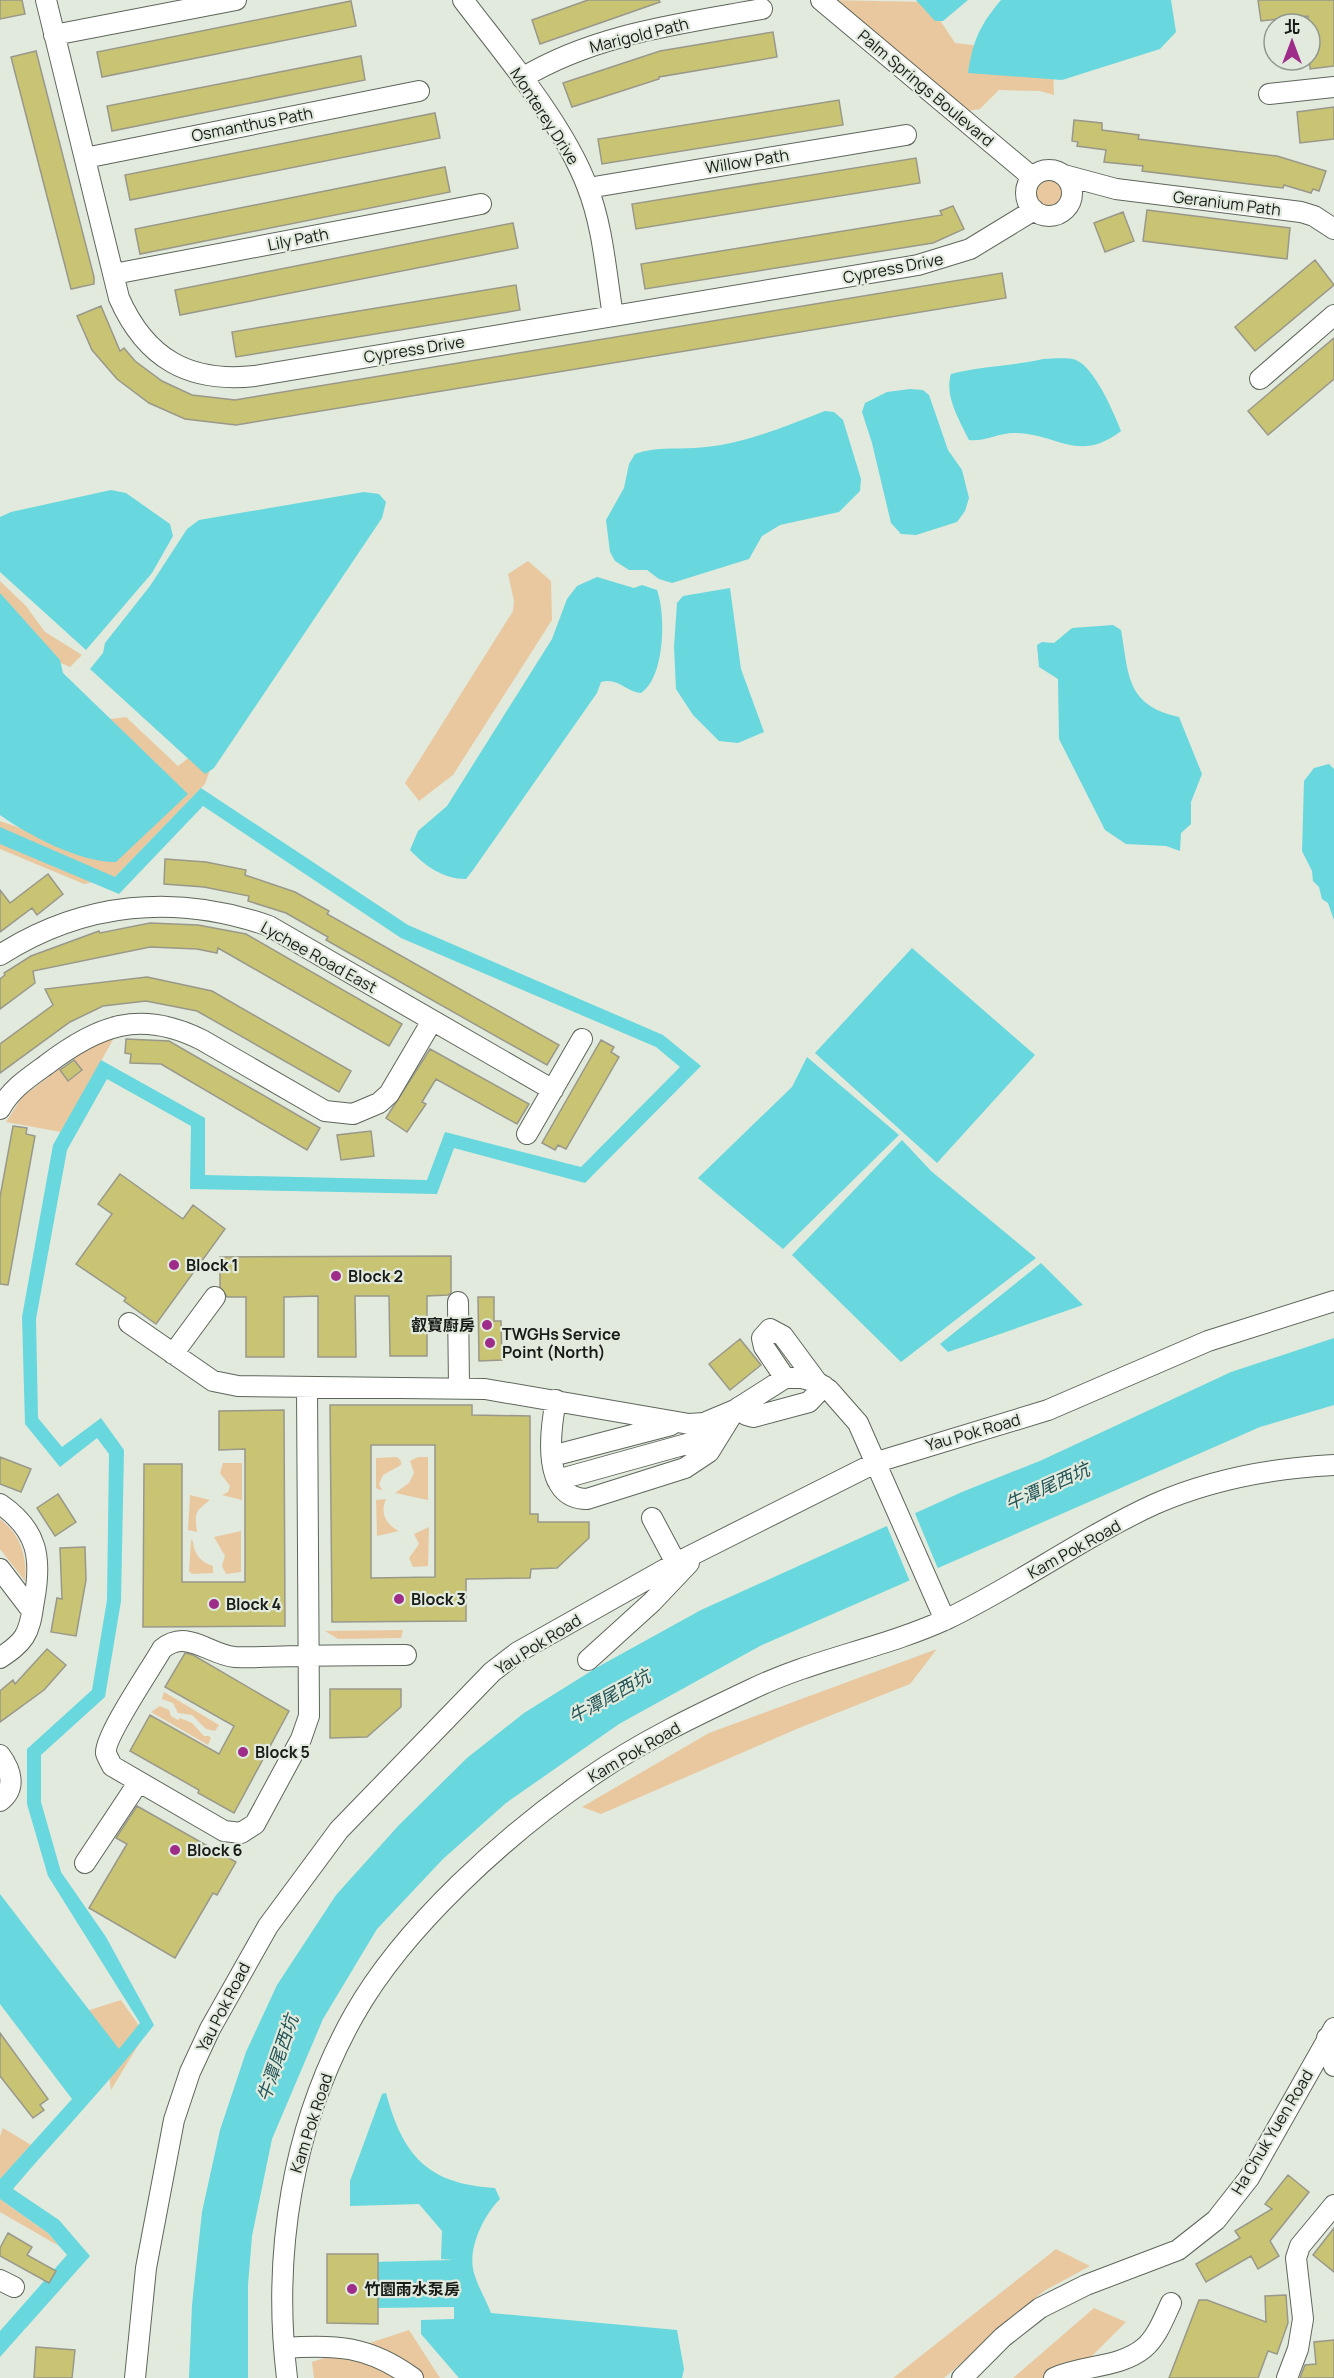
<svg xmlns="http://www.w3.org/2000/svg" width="1334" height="2378" viewBox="0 0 1334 2378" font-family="Manrope,'Noto Sans TC',sans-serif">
<rect width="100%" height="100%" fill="#e1eadd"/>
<path fill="#e9c8a0" d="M826,0L928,2L955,43L997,48L1053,59L1054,95L1040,91L999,90L980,109L954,113Z
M1036 193a13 13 0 1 1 26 0a13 13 0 1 1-26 0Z
M528,561L551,581L552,620L453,775L419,801L405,783L513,611L514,601L508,574Z
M0,581L26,606L45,632L82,655L70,667L42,655L0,613Z
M126,717L178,766L203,747L217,750L205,784L115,877L84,884L0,849V821L77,848L94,721Z
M114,1038L61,1132L6,1122L22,1097L59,1069L68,1081L82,1070L73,1058L97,1043Z
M418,1457H428V1500L395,1493L409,1483L414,1473L410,1461Z
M376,1458L397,1457L401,1461V1465L383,1475L379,1484L382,1490H380L376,1488Z
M223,1463H242V1500L222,1495L228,1492L230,1486L220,1473Z
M190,1495L210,1500C194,1512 195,1513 197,1532L188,1530Z
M386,1499C380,1512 385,1524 399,1531L377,1536L376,1500Z
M0,1519C21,1535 27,1556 25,1581L0,1549Z
M429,1527L428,1566L413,1567L409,1558L419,1544L414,1534Z
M241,1531V1572L226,1574L222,1566L225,1556L214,1537Z
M191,1540L193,1541C194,1555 201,1562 213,1566V1573L192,1574L189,1571Z
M403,1630L401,1638L338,1639L325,1631Z
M937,1649L910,1684L799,1728L601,1814L582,1807L709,1733Z
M164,1692L219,1725L215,1731L206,1729L192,1715L178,1713L173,1703L162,1699Z
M160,1706L169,1710L171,1716L178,1720L180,1718L192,1723L204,1736H209L211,1738L208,1745L151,1712Z
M121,2000L145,2034L111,2090L106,2054L71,2016Z
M3,2128L31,2145L0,2179V2136Z
M0,2199L48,2233L59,2246L0,2212Z
M1056,2249L1090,2266L1044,2291L944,2378H893Z
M1094,2308L1126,2322L1070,2378H1013Z
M409,2330L440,2378H314L312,2362Z"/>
<path fill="#68d7de" d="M916,0H968L943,21H935Z
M1001,0H1171L1176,32L1160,49L1062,80L968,73C973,40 980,25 1001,0Z
M1043,359C1053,359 1066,357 1076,360C1095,368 1114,413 1121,431C1078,464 1057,433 1014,433C998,433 984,442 969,440C960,421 944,396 951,374C980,366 1012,366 1043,359Z
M910,389L923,390L929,395L948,450L962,470L969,498L965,511L957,522L916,535L901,534L891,523L872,443L862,412L865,403L887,392Z
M825,411L834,412L843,420L861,479L860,491L839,512L780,525L762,536L749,559L672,583L659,579L647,570H629L615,561L610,552L606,520L624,488L629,464L635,454C654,447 674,449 695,448C739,446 784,427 825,411Z
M111,490L126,493L170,524L173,536L152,573L86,650L0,572V517L11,512Z
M364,492L379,494L386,502L382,518L214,768L205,774L90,669L103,653L105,643L150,586L187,529L199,520Z
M597,577L634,588L642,585L657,590C666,615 665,677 641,693C626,692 618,677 601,682L597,693L473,870L466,879C443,879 425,866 410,850L418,831L447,806L552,639L567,599L577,586Z
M730,588L741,669L764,732L738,743L719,741L693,715L676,689L674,647L677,603L683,596Z
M0,593L60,660L63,673L188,794L116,862C81,863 28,835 0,815Z
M1113,625L1121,630C1129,676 1126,705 1179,717L1202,774L1191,802V824L1181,833L1180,851L1166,846L1126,844L1105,830L1059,739L1058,679L1039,667L1037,645L1042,642L1054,643L1072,628Z
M1329,764L1334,769V920L1328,903L1322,899L1319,887L1313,881L1312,871L1302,851L1304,781L1314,768Z
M201,788L408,925L663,1035L701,1066L585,1183L454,1148L437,1194L190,1189L191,1126L107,1079L67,1150L36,1319L38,1418L62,1447L101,1418L124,1450L121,1601L105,1697L41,1755V1802L61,1872L106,1937L154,2025C110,2082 60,2134 13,2189L59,2220L90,2256L0,2357V2331L67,2255L48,2233L0,2199V2179L72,2099L0,2004V1894L119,2049L140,2023L48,1876L27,1804V1749L92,1690L107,1600L109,1454L97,1438L60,1467L25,1424L22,1317L53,1145L101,1060L205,1118V1175L427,1180L445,1132L581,1167L680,1067L656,1047L401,938L203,806L119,894L0,844V827L115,877Z
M912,948L1035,1055L937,1163L815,1053Z
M807,1057L899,1135L783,1249L698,1178L792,1087Z
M902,1140L931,1171L1036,1258L901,1362L792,1255Z
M1041,1263L1083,1305L948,1352L940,1344Z
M1334,1338V1405L1260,1427L760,1646L619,1724L506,1803L443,1859L377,1929L323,2019L272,2139L252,2236L248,2285V2378H189L192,2305L202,2212L220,2130L246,2052L277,1985L336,1895L399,1825L467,1758L524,1713L596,1668L701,1610L962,1492L1042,1460L1231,1372Z
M386,2093C403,2156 428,2184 495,2188L500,2199C483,2216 467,2250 474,2273C478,2287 486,2300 491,2313L677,2330L684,2369L682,2378H459L421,2334V2320L454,2319V2307L372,2308V2262L453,2260L441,2259L442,2231L419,2204L350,2206V2181L382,2094Z"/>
<path fill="#e1eadd" d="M914,1511L939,1571L911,1584L886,1524Z"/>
<path fill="#c9c474" stroke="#99988a" stroke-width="1.5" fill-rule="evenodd" d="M0,0H22L25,14L0,19Z
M588,0H659L660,2L540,44L532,20Z
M1258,0H1334V66L1310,69L1308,16L1261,21Z
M351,1L356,26L102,77L97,52Z
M773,32L777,57L659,77V79L572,107L563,83L660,51Z
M36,51L94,277V284L71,289L11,57Z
M361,56L365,80L112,131L107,106Z
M839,100L843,125L602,164L598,139Z
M1334,107V139L1300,143L1297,112Z
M435,113L440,138L130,200L125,175Z
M1074,120L1102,123V130L1139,135L1138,139L1277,156L1326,171L1319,191L1313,189L1311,193L1284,185L1283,188L1142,171L1143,166L1104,162L1106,150L1077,146L1078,142L1072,141Z
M916,158L920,183L636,229L632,204Z
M445,167L450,192L140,254L135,229Z
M953,206L964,229L933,243L645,289L641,264L942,215L940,211Z
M1147,210L1290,228L1287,259L1143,241Z
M1123,212L1134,241L1105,252L1094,223Z
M513,223L518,248L180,315L175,290Z
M1315,260L1334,285L1255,351L1235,327Z
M1002,273L1006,298L236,425L185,419L149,403L117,379L92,350L77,316L101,306L120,351L124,348L135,361L162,381L192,395L235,400Z
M516,285L520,310L236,357L232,332Z
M1334,338V379L1268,435L1248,411Z
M165,859L206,862L246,870L245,875L295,892L329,911L327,914L559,1045L547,1065L326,940L328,937L286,913L248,901L249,896L204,887L164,884Z
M48,874L63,894L37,915L32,908L0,932V890L10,903Z
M150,923L198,925L246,934L402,1024L389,1046L218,948L217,953L197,949L150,947L33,971L35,983L0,1009V979L5,975L4,973L31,956L99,931L100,933Z
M147,977L212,991L351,1071L339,1092L197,1011L146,1001L103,1006L70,1022L0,1073V1044L53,1005L45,989Z
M126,1039L169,1041L320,1128L307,1150L161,1064L130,1063L131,1054L125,1053Z
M601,1040L614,1047L611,1052L619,1057L566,1149L558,1145L555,1150L542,1143Z
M430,1049L529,1104L517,1124L436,1079L422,1102L426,1104L407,1132L386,1118Z
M74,1060L82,1070L68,1081L60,1070Z
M13,1126L27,1128L26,1134L35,1136L8,1285L0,1284V1197Z
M371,1131L374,1156L341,1160L337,1135Z
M120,1174L183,1219L193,1205L225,1229L156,1324L124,1301L126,1298L76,1264L112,1214L98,1204Z
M451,1256V1293L448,1295L427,1296V1356H390L389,1296H355L356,1357H318V1296L284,1297V1357H246V1297H227L220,1287V1257Z
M478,1297H494V1321H501L502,1360L479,1361Z
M740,1339L761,1365L730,1390L709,1364Z
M330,1405H472V1415L530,1416V1514H538V1522H589V1538L557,1568L531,1569L530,1578L466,1579V1621L332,1622ZM371,1445H435V1577L371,1578Z
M284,1410L285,1626L143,1627L144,1464H182V1582H245V1449L219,1450V1411Z
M0,1457L31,1469L21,1492L0,1484Z
M58,1494L76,1522L55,1536L37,1508Z
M85,1547L86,1580L76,1636L51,1632L57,1598L62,1599L60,1548Z
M47,1649L66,1665L44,1690L0,1722V1691L13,1680L15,1684Z
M185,1653L193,1655L289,1711L234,1813L198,1793L199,1790L130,1751L150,1715L219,1754L234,1726L165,1687Z
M330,1689H401V1707L367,1737L330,1738Z
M137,1806L236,1862L217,1895L213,1893L175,1958L89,1908L127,1844L116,1838Z
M0,2033L48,2099L40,2105L44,2110L33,2118L0,2076Z
M1288,2175L1309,2192L1270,2241L1279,2256L1258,2269L1251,2256L1206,2282L1196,2264L1240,2238L1235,2231L1272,2209L1265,2204Z
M1334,2228V2272L1313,2255Z
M8,2233L32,2247L27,2255L56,2271L49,2283L0,2256V2248Z
M327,2254H378V2324L327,2323Z
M1286,2295L1288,2323L1277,2354L1268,2351L1258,2378H1169L1199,2300H1207L1266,2322L1265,2296Z
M1334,2340V2378H1300L1305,2365L1316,2364L1314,2342Z
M36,2347L75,2350L72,2378H34Z"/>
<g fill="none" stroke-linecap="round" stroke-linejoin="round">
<defs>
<path id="minor" d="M46,0L119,298C146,359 189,383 255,376L918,265L970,249L1034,210
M463,0C504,54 563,123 587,186C603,226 606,273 613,316
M821,0L1032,177
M54,35L236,0
M522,78C595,34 679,24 762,9
M1269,94L1334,87
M85,158L419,91
M1026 193a23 23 0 1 1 46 0a23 23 0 1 1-46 0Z
M1064,175L1116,189L1301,212L1314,216L1334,229
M588,188L906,135
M114,274L481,204
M1260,379L1334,315
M0,955C83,902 176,893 269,926L553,1090
M0,1109C11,1089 28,1078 46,1065C98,1025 140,1009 202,1040L325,1111L353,1114L379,1103L389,1094L432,1021
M527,1134L582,1039
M458,1302L459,1387
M129,1323L213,1381L238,1386L485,1389L689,1424L704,1423L735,1410L785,1378H802L817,1382
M173,1354L215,1297
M785,1378L764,1347L762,1338L770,1329L783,1336L817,1382L829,1390L858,1423L945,1620
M307,1387L309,1716L301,1739L255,1824L241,1833L224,1831L112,1766C111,1763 107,1757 106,1753C104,1737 152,1667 162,1649C187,1628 209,1655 235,1657C257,1658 279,1656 300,1656C335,1655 371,1655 406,1655
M556,1400C550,1431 541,1499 587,1499L685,1468L709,1452L735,1410
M739,1407L746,1415L753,1417L809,1402L824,1386
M552,1456L671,1425
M557,1480L719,1435
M0,1504C38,1530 42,1558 34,1601C32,1613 31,1626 24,1637C18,1646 9,1652 0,1658
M652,1518L676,1563
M0,1569L32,1611
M588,1660L652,1602L689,1563
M0,1755C11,1770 17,1788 0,1801
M85,1863L138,1783
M1327,2038L1334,2066
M0,2280L14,2287
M284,2348C336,2344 369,2346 413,2378
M135,2378L146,2268L174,2120L190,2072L210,2029L268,1926L339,1830L492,1672L518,1652L676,1563L877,1462L1048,1410L1208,1341L1334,1301
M287,2378C272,2254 292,2125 354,2015C404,1926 507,1834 590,1777C640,1742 697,1715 752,1689C814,1659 884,1648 947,1619C1018,1585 1083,1537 1155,1504C1212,1479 1273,1468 1334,1465
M962,2378L1003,2337L1040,2308L1086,2285L1178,2250L1216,2220L1249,2178L1334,2028
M1054,2378C1082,2365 1120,2368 1144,2348C1157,2337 1164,2318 1171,2303
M1287,2378L1298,2349L1303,2319L1296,2258L1300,2246L1334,2205"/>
</defs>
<use href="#minor" stroke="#5e665b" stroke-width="22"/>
<use href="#minor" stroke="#fff" stroke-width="20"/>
</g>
<g fill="#9e2c89" stroke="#e1eadd" stroke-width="2">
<circle cx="174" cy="1265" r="6"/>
<circle cx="336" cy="1276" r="6"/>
<circle cx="487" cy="1325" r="6"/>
<circle cx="490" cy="1343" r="6"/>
<circle cx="399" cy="1599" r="6"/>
<circle cx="214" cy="1604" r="6"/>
<circle cx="243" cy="1752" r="6"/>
<circle cx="175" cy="1850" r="6"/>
<circle cx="352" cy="2289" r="6"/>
</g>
<g text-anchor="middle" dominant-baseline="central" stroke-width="4.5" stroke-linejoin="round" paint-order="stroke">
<g font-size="16" fill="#181b17" stroke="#e1eadd">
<text transform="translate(639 35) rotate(-14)">Marigold Path</text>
<text transform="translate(926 88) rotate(40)">Palm Springs Boulevard</text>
<text transform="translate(545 116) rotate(57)">Monterey Drive</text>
<text transform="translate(252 124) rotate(-11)">Osmanthus Path</text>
<text transform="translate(747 161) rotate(-9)">Willow Path</text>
<text transform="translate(1227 203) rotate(7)">Geranium Path</text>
<text transform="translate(298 239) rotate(-11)">Lily Path</text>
<text transform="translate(893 268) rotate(-11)">Cypress Drive</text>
<text transform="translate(414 349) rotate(-9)">Cypress Drive</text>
<text transform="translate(319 957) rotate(29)">Lychee Road East</text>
<text transform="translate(973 1432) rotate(-16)">Yau Pok Road</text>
<text transform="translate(1074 1549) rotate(-29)">Kam Pok Road</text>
<text transform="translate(538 1644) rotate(-32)">Yau Pok Road</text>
<text transform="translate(634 1752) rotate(-30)">Kam Pok Road</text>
<text transform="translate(223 2007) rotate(-63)">Yau Pok Road</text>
<text transform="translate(311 2123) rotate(-72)">Kam Pok Road</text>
<text transform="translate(1272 2132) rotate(-59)">Ha Chuk Yuen Road</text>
</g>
<g font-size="16" font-weight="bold" fill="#181b17" stroke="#e1eadd" text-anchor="start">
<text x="186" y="1265">Block 1</text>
<text x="348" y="1276">Block 2</text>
<text x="475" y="1325" text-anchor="end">叡寶廚房</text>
<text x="502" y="1334">TWGHs Service<tspan x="502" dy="18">Point (North)</tspan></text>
<text x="411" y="1599">Block 3</text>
<text x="226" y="1604">Block 4</text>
<text x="255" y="1752">Block 5</text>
<text x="187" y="1850">Block 6</text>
<text x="364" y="2289">竹園雨水泵房</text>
</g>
<g font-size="18" font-style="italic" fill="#235457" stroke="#e1eadd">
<text transform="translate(1047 1486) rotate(-24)">牛潭尾西坑</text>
<text transform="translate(609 1696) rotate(-29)">牛潭尾西坑</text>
<text transform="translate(277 2058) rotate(-71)">牛潭尾西坑</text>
</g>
</g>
<g transform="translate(1292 42)"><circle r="28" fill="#e1eadd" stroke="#91978e" stroke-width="1.5"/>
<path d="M0-4.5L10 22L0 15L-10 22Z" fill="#9e2c89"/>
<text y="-9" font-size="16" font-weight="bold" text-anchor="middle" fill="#181b17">北</text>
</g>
</svg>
